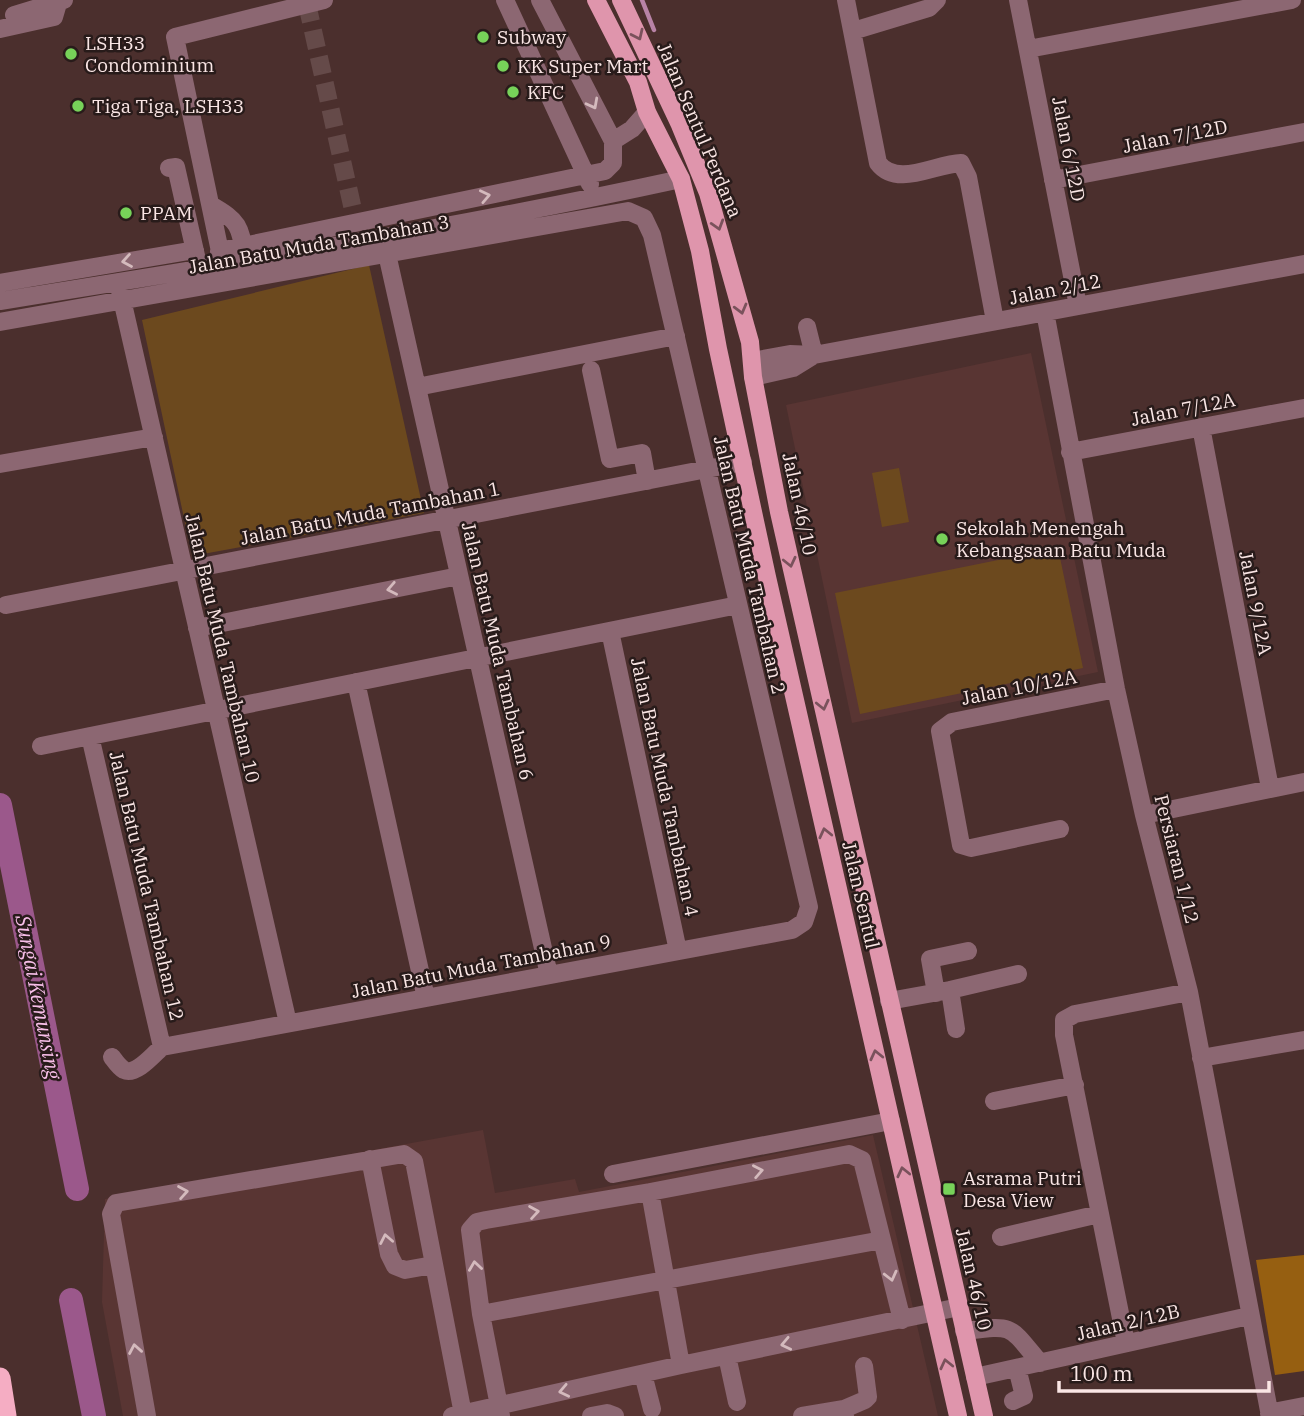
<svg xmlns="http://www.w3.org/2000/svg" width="1304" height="1416" viewBox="0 0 1304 1416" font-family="'IBM Plex Serif',serif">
<rect width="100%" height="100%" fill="#4b2f2d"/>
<path fill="#593533" d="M1031,353L1098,672L852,723L786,405Z
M483,1130L495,1193L575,1179L579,1192L873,1135L938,1416H123L102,1302L105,1199Z"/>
<path fill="#6c491e" d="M369,265L424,513L192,556L142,320Z
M899,468L909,522L882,527L872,473Z
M1058,548L1083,668L860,714L835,593Z"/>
<path fill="#965f11" d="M1304,1255V1371L1275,1375L1256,1260Z"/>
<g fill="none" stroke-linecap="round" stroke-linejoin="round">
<path stroke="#b883a6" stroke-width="4.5" d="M642,0L654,30"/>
<path stroke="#9b588b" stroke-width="24" d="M0,805L77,1189
M71,1300L94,1416"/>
<path stroke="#654a49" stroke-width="18" stroke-dasharray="18 9" stroke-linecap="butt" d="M307,4L356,223"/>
<path stroke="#8c6772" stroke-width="18" d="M505,0L590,184
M846,0L878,163C897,188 935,164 961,163L968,177L995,321
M1018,0L1078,306
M14,15L64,0
M0,29L54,17L59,0
M853,31L929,8L937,0
M1028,49L1292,0
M613,141L632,129L647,112
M169,168L176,167L197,260
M1053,180L1304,132
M211,205C239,221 240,226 245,256
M219,251L605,171L613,163V141L540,0
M387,254L549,975
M222,261L175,37L324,0
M118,282L288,1023
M0,283L195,250
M0,301C227,265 456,228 681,179
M1045,312L1116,689L1144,815L1189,992L1270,1416
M0,322L628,211L644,218L652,235L809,907L804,922L792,930L162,1047C154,1054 136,1076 124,1070C119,1067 115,1061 112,1057
M807,327L814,355
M752,361L790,354L814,355L1304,264
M591,370L610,459L642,453L647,481
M753,377L793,368L814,355
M417,387L676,336
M1201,427L1270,788
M1070,452L1304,408
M0,464L154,437
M6,605L743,462
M197,628L459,576
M610,631L678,951
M356,682L426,998
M90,736L162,1047
M41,746L738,605
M1144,815L1304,782
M1060,829L971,848L961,845L940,731L952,722L1116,689
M950,990L1018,974
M936,993L930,959L968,951
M889,1001L950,990L956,1029
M1201,1058L1304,1040
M994,1101L1075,1085
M370,1159L389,1254L395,1266L405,1270L433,1265
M613,1174L891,1121
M650,1192L681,1365
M1001,1237L1099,1214
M481,1314L882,1240
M964,1331C1014,1325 1008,1324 1040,1363
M1126,1343L1064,1035V1020L1075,1014L1189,992
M727,1356L737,1402
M643,1374L652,1409
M975,1377L1249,1316
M1013,1401L1024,1396L1017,1368
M1269,1413L1304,1406
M147,1416L111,1214L116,1203L404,1154L414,1161L463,1414
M452,1416L681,1365L959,1307
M501,1416L481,1314L470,1230L477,1222L486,1220L650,1192L849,1154L862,1160L902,1320
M591,1416L607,1413L615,1416
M802,1416L844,1409
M845,1416L844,1409L865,1400L868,1397L864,1366"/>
<path stroke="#df95ac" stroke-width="18" d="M596,0L638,82L647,112L681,179L700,251L718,349L767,577L958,1416
M621,0L680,125L708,193L750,342L753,377L779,512L984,1416"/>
<path stroke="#f5adc3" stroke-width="21" d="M0,1378L6,1416"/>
</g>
<defs><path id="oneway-chevron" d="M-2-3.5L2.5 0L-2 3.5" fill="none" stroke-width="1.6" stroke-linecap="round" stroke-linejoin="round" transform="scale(1.75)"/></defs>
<g stroke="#7a525c">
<use href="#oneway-chevron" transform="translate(638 35) rotate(65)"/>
<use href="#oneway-chevron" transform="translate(718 225) rotate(73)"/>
<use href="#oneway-chevron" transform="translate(741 309) rotate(75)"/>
<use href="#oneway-chevron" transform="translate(790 562) rotate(77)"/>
<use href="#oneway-chevron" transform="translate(823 705) rotate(77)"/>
<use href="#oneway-chevron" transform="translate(825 833) rotate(-103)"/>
<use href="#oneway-chevron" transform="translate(876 1055) rotate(-103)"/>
<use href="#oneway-chevron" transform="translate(903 1172) rotate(-103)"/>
<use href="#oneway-chevron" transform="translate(946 1364) rotate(-103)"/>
</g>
<g stroke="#d4babd">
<use href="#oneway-chevron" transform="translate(593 104) rotate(62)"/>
<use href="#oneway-chevron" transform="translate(485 196) rotate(-12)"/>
<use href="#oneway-chevron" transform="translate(127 261) rotate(170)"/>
<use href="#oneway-chevron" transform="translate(392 589) rotate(169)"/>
<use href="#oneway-chevron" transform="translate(758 1171) rotate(-11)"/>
<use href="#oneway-chevron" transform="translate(183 1192) rotate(-10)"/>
<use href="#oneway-chevron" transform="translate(534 1212) rotate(-9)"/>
<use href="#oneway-chevron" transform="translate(386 1239) rotate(-101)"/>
<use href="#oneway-chevron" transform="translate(475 1266) rotate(-98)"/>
<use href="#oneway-chevron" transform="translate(891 1276) rotate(76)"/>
<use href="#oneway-chevron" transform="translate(786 1344) rotate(168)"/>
<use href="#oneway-chevron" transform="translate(135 1349) rotate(-100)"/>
<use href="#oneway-chevron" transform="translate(564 1391) rotate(168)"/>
</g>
<g fill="#77d259" stroke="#281b1a" stroke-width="2.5">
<circle cx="483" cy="37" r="7"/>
<circle cx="71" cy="54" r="7"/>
<circle cx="503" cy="66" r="7"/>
<circle cx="513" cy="92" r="7"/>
<circle cx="78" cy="106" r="7"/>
<circle cx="126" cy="213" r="7"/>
<circle cx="942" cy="539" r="7"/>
<rect x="942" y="1182" width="14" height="14" rx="3.5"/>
</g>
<g text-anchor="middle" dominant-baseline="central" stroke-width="5" stroke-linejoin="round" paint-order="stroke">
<g font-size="19" fill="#fae6e5" stroke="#281b1a" text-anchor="start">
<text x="497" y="37">Subway</text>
<text x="85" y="43">LSH33<tspan x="85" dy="22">Condominium</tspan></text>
<text x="517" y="66">KK Super Mart</text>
<text x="527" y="92">KFC</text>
<text x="92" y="106">Tiga Tiga, LSH33</text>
<text x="140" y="213">PPAM</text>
<text x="956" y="528">Sekolah Menengah<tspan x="956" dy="22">Kebangsaan Batu Muda</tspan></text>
<text x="963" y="1178">Asrama Putri<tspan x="963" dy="22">Desa View</tspan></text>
</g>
<g font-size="19" fill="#fae6e5" stroke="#281b1a">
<text transform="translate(700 130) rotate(67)">Jalan Sentul Perdana</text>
<text transform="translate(1175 136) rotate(-11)">Jalan 7/12D</text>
<text transform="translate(1069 149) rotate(79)">Jalan 6/12D</text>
<text transform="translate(319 244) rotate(-10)">Jalan Batu Muda Tambahan 3</text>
<text transform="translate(1055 289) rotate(-11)">Jalan 2/12</text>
<text transform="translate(1183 409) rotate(-11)">Jalan 7/12A</text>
<text transform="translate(800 504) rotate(78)">Jalan 46/10</text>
<text transform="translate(370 513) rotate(-11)">Jalan Batu Muda Tambahan 1</text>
<text transform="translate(750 565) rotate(77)">Jalan Batu Muda Tambahan 2</text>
<text transform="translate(1256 603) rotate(79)">Jalan 9/12A</text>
<text transform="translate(223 648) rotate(77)">Jalan Batu Muda Tambahan 10</text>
<text transform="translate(498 651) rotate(77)">Jalan Batu Muda Tambahan 6</text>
<text transform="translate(1019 687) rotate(-11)">Jalan 10/12A</text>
<text transform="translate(665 787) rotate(78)">Jalan Batu Muda Tambahan 4</text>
<text transform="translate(1177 859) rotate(76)">Persiaran 1/12</text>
<text transform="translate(147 886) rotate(77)">Jalan Batu Muda Tambahan 12</text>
<text transform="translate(861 895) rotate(77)">Jalan Sentul</text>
<text transform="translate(481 966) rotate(-11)">Jalan Batu Muda Tambahan 9</text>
<text transform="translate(974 1279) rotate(77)">Jalan 46/10</text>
<text transform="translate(1128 1322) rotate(-13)">Jalan 2/12B</text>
</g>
<g font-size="21" font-style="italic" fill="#f7bee8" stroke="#281b1a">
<text transform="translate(39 997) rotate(79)">Sungai Kemunsing</text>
</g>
</g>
<path d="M1059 1381v10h210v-10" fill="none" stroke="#fae6e5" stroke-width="3.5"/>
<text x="1070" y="1381" font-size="21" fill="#fae6e5" stroke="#281b1a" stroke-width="5" paint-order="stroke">100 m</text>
</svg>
